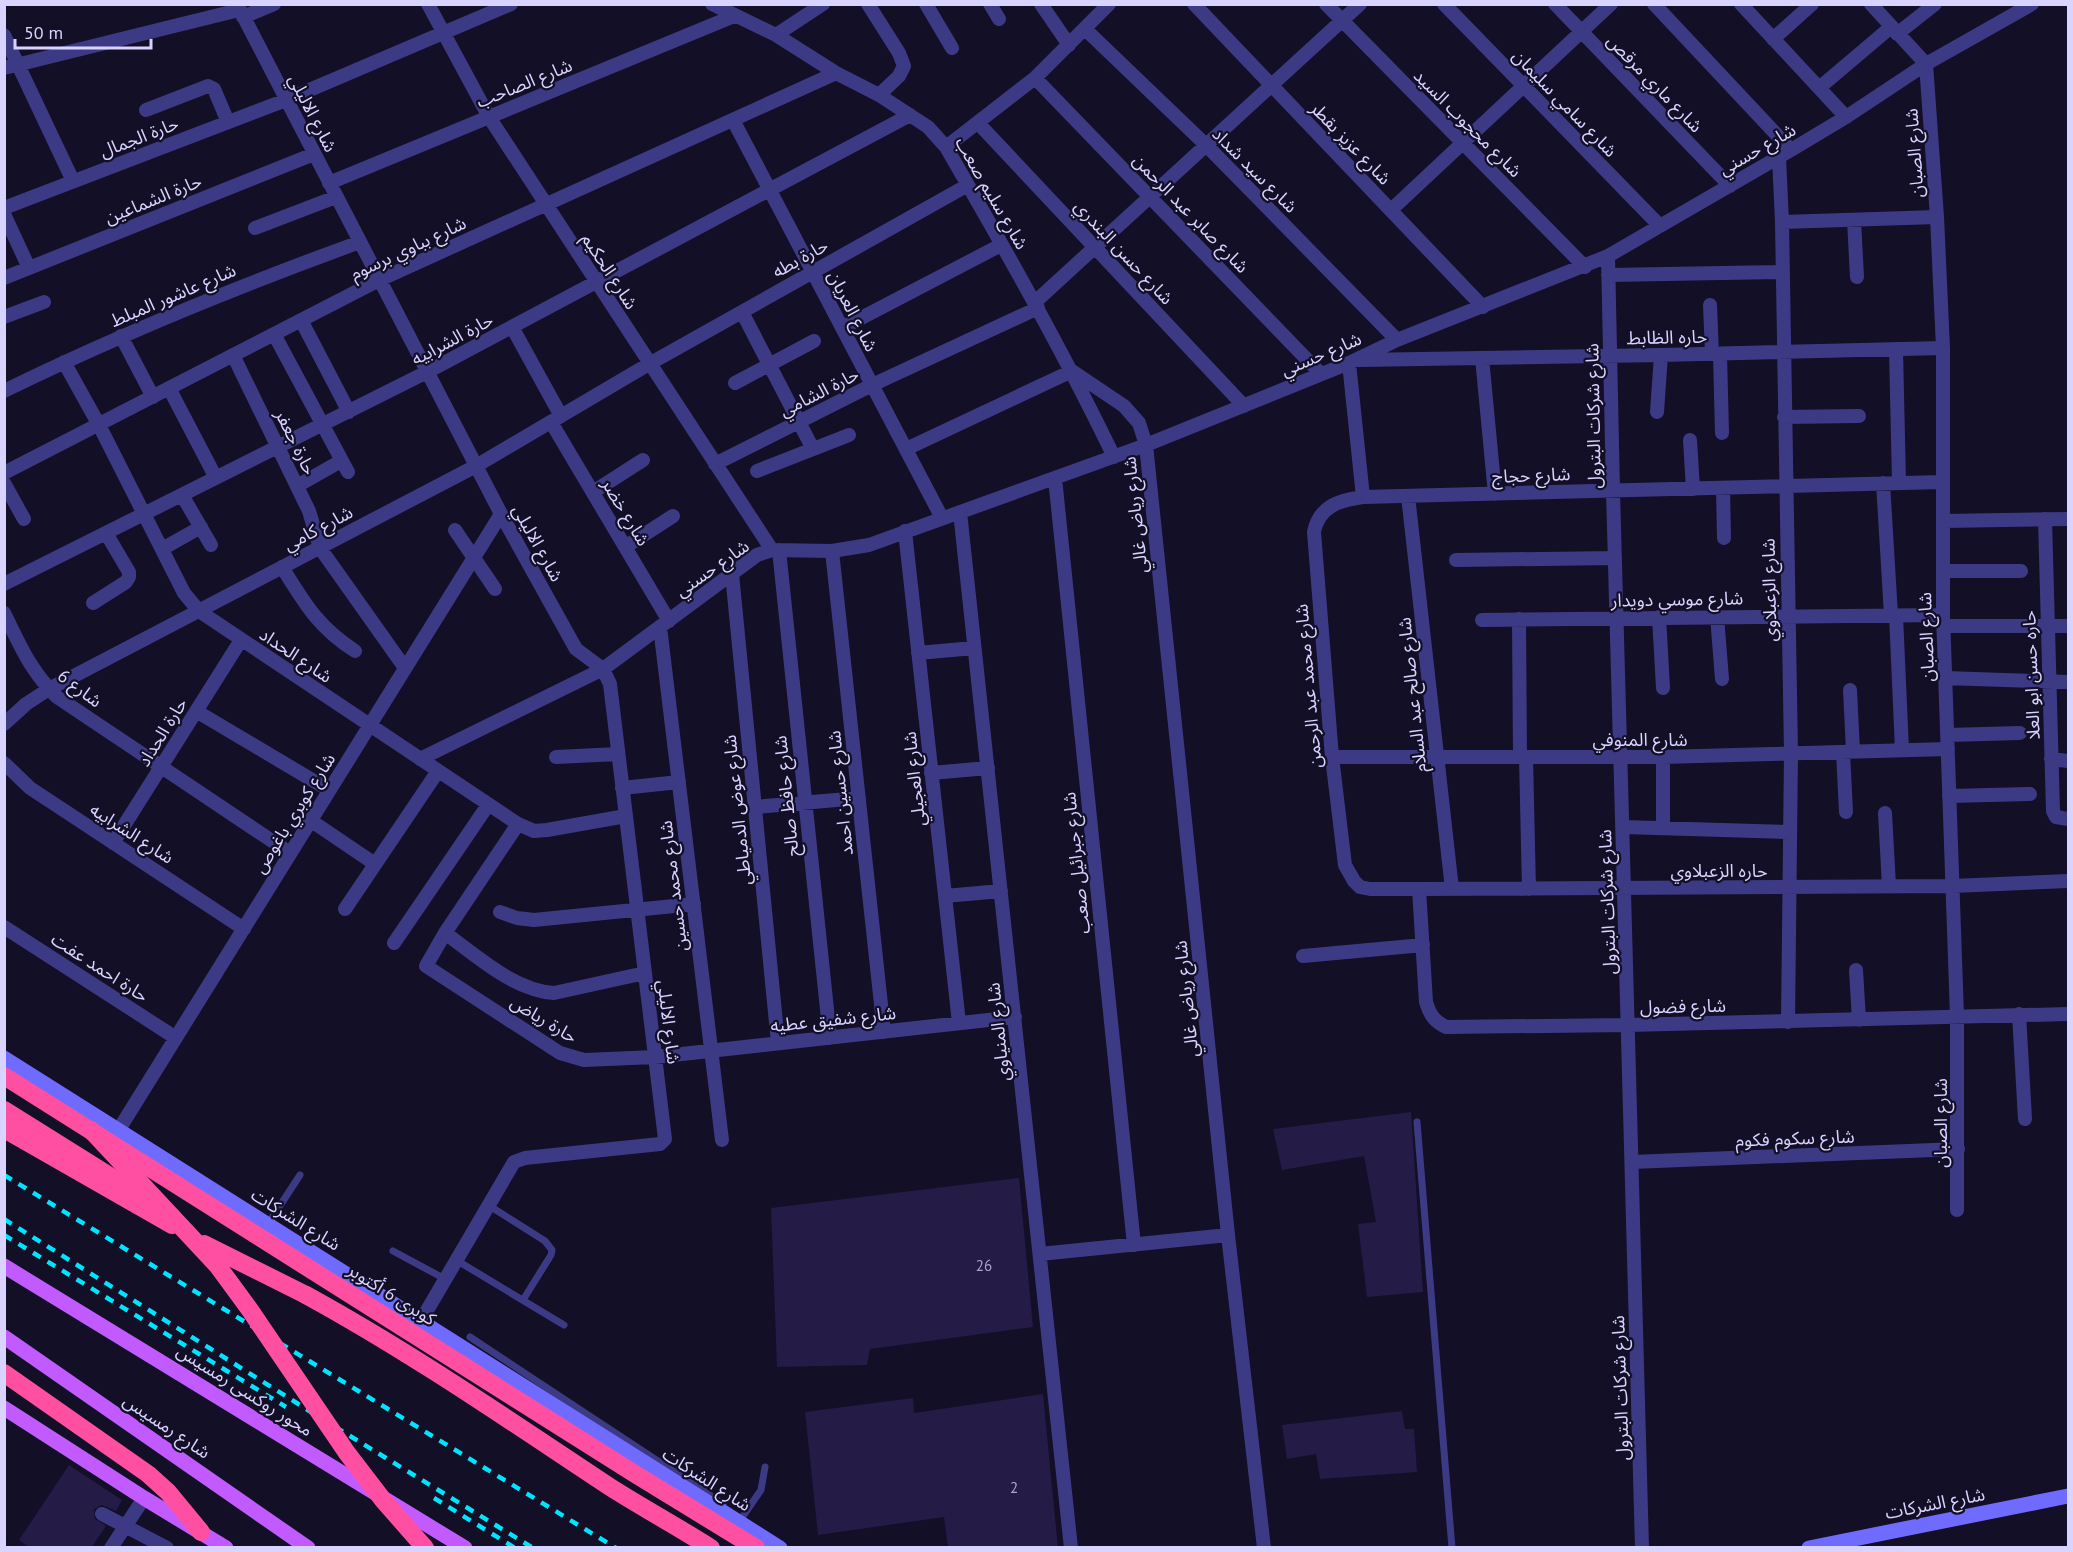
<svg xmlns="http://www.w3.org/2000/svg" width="2073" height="1552" viewBox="0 0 2073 1552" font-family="'PT Sans','Noto Sans Arabic',sans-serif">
<rect width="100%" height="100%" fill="#130f26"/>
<path fill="#241b47" d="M1411,1112L1423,1292L1367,1297L1358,1224L1376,1222L1364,1156L1282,1170L1273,1129Z
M1019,1178L1033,1327L870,1349L867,1365L777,1367L771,1208Z
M1043,1394L1058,1548H948L944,1517L818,1535L805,1412L913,1398L914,1413Z
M1402,1411L1405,1429H1414L1417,1472L1320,1479L1316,1454L1287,1459L1282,1425Z
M69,1465L122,1500L116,1511L102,1505L94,1509L95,1519L106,1526L91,1548H30L19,1540Z"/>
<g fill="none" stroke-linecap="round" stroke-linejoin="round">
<path stroke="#3d3a85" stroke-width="7" d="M1417,1122L1452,1548
M488,1205L545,1241L552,1250L551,1255L523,1300
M268,1224L300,1175
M393,1251L445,1279
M456,1260L564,1325
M470,1337L723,1504
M739,1522L761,1490L765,1467"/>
<path stroke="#3d3a85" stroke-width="14" d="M237,4L501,514L576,649L603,669L610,684L665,1139L660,1144L525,1158L514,1162L422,1319
M428,4L489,117L772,550
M712,4L776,35L836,73L879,95L928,127L946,147C1005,249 1063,351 1114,457
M868,4L899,53L904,66L899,76L879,95
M926,4L952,48
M990,4L999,19
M1041,4L1069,45
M1194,4L1483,307
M1326,4L1585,267
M1444,4L1660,226
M1555,4L1730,186
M1654,4L1791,150
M1741,4L1846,117
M1871,4L1926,64L1937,217L1943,348V615L1957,1016V1210
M243,17L274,4
M1085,29L1207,146L1397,340
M1897,34L1935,4
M4,35L73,181
M776,35L823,4
M1773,39L1812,4
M4,68L239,10
M1035,78L1321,374
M1819,88L1891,27
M146,110L208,86L214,89L228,122
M733,120L942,518
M978,123L1244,406
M946,147L1035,78L1109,4
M1779,157L1782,222L1791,753L1788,1022
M329,183L734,16
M4,208L286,100L511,4
M1391,210L1611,4
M4,214L29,268
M1854,220L1857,277
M1782,222L1937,217
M255,228L336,197
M1608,256L1613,491L1642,1548
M1608,275L1783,272
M4,278L314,154
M1034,303L1360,4
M1710,305L1712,354
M742,312L813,449
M4,317L44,302
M301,320L349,412
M512,327L561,416
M842,328L1001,245
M274,334L348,472
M121,336L153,397
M1896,349L1899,483
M1720,354L1722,433
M233,355L309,511L320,548L405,668
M1482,358L1495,494
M1360,360L1661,355L1943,348
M64,362L99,425L184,593L199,611L518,824L534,831L547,830L626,816
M1349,363L1363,497L1942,482
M735,383L814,341
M169,388L216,478
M4,391C120,334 239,286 360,242
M1657,412L1661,355
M1784,417L1859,416
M551,422L669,621
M1690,440L1693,489
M906,449L1072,371L1124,406L1139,423L1146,445L1228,1235L1264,1548
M715,464L872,385L1038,308
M757,471L849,435
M4,473L379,280L836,73
M1055,478L1134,1245
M4,483L24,519
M1883,483L1891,615
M297,486L341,461
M1723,488L1724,538
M593,492L643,460
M182,495L211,545
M1408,496L1452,889
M1363,497C1340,500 1319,506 1314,532L1332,757L1345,865L1354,881L1360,887L1370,889H1419L1953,886L2068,881
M960,512L1071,1548
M2045,519L2053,811L2056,817L2068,819
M1943,521L2068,519
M455,530L495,589
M905,531L959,1023
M625,547L673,516
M162,549L201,527
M779,550L830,1038
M832,551L884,1032
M1456,560L1615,558
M282,567C305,604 318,627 355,651
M1943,571H2021
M732,574L778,1043
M4,584L427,372L910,115
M93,603L126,582L129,577V572L106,533
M4,613C21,647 30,670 57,697L290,853
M1896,615L1902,750
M1717,616L1722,679
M1659,617L1663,688
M1519,619L1520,757
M1482,620L1943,615
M1944,626H2068
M660,627L722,1140
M918,653L974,648
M1945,678L2068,682
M1850,690L1853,751
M196,711L329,790
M4,724L26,704L49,689L476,466L649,364L968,185
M1947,735L2020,733
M1843,752L1846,812
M556,757L618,754
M1332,757H1663L1948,749
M1526,757L1529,889
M1663,757V828
M420,759L603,669L757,555L772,550L832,551L869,545L1146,445L1349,363L1397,340L1608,256L1791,150L1846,117L1926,64L2032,4
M2051,759L2068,761
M4,763L30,788L244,929
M931,773L988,768
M622,788L679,782
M1949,796L2030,794
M755,807L859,798
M1885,813L1889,886
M310,820L375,864
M518,824L445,933L426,966L560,1053L584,1060L655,1057L1015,1017
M1623,827L1790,832
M113,843L241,640
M1419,889L1426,1002C1430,1015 1434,1021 1446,1027L1628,1025L2068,1014
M945,896L1001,891
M345,909L438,771
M500,912L517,918L534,920L694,904
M4,927L176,1038
M445,933C477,956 513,990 554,993L645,973
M394,943L488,805
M1303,956L1423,945
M1856,970L1859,1020
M2019,1014L2025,1119
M118,1131L501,514
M1632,1162L1958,1149
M1040,1254L1228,1235
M102,1514L167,1548
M111,1548L144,1498"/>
<path stroke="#6f6bff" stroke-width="15" d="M4,1058L780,1548
M1809,1548L2068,1496"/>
<path stroke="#c25bff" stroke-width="15" d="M4,1266L465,1548
M4,1337L308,1548
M4,1408L144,1498L226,1548"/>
<path stroke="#ff4fa3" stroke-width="18" d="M4,1076L635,1474L756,1548
M4,1110L127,1187L153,1207
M306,1295C412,1353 510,1421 610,1487C643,1508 678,1527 711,1548
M4,1373L148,1474L168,1492L201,1532"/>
<path stroke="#00e5ff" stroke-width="4.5" stroke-dasharray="9 8" stroke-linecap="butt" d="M4,1175L616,1548
M4,1219L319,1417L533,1548
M4,1235L286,1407
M434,1498L515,1548"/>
<path stroke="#ff4fa3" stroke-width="18" d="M4,1129L172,1225
M91,1130L217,1265L250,1310L347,1453L383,1500L425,1548
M204,1244L306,1295"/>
</g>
<g text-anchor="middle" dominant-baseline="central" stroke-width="4.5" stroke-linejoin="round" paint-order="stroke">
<g font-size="15" fill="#aca6d1">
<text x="984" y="1265">26</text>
<text x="1014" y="1487">2</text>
</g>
<g font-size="18" fill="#d9d4ff" stroke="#130f26">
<text transform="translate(524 83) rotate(-22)">شارع الصاحب</text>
<text transform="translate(1655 83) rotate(46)">شارع ماري مرقص</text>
<text transform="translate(1565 103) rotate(46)">شارع سامي سليمان</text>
<text transform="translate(313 113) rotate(63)">شارع الاليلي</text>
<text transform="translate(1468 123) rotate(45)">شارع محجوب السيد</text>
<text transform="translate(139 137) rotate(-21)">حارة الجمال</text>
<text transform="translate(1351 143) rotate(46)">شارع عزيز بقطر</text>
<text transform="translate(1757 149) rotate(-30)">شارع حسني</text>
<text transform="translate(1914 153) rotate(-94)">شارع الصبان</text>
<text transform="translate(1255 170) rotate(45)">شارع سيد شداد</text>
<text transform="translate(992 193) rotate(60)">شارع سليم صعب</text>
<text transform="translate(153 199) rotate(-22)">حارة الشماعين</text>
<text transform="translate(1191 213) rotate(46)">شارع صابر عبد الرحمن</text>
<text transform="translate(408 248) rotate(-25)">شارع بباوي برسوم</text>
<text transform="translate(1124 252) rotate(47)">شارع حسن البندري</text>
<text transform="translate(800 258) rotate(-29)">حارة بطه</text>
<text transform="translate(610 271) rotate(57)">شارع الحكيم</text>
<text transform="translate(173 295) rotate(-23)">شارع عاشور المبلط</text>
<text transform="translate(853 311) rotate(63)">شارع العريان</text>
<text transform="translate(1667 337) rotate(-1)">حاره الظابط</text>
<text transform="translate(452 339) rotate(-28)">حارة الشرابيه</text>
<text transform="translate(1321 354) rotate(-23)">شارع حسني</text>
<text transform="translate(819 392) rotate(-27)">حارة الشامي</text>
<text transform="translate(1593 416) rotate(-91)">شارع شركات البترول</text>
<text transform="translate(296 442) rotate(64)">حارة جعفر</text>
<text transform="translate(1531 475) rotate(-2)">شارع حجاج</text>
<text transform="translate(626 512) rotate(59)">شارع خضر</text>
<text transform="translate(1135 515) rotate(-96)">شارع رياض غالي</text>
<text transform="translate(318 528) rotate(-28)">شارع كامي</text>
<text transform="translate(538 543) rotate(61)">شارع الاليلي</text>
<text transform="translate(712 568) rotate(-35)">شارع حسني</text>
<text transform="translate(1769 590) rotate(-91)">شارع الزعبلاوي</text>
<text transform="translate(1677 599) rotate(-1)">شارع موسي دويدار</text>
<text transform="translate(1926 637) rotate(-92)">شارع الصبان</text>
<text transform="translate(296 655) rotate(34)">شارع الحداد</text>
<text transform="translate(2031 675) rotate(-92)">حاره حسن ابو العلا</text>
<text transform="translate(1308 686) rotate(-95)">شارع محمد عبد الرحمن</text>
<text transform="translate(80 688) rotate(37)">شارع 6</text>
<text transform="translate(1412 695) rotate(-96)">شارع صالح عبد السلام</text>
<text transform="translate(162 732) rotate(-58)">حارة الحداد</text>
<text x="1640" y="739">شارع المنوفي</text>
<text transform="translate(914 779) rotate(-96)">شارع العجيلي</text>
<text transform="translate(840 793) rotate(-96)">شارع حسين احمد</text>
<text transform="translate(786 796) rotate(-96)">شارع حافظ صالح</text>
<text transform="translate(737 810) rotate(-96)">شارع عوض الدمياطي</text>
<text transform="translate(294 813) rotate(-58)">شارع كوبري باغوص</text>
<text transform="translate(132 833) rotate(33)">شارع الشرابيه</text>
<text transform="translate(1076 863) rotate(-96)">شارع جبرائيل صعب</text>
<text x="1719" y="870">حاره الزعبلاوي</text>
<text transform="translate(673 886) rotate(-97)">شارع محمد حسين</text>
<text transform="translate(1607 902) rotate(-92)">شارع شركات البترول</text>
<text transform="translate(100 967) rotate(33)">حارة احمد عفت</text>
<text transform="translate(1186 999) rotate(-96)">شارع رياض غالي</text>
<text transform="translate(1683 1006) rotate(-1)">شارع فضول</text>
<text transform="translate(544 1019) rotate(31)">حارة رياض</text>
<text transform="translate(833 1019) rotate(-6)">شارع شفيق عطيه</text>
<text transform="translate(669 1022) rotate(83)">شارع الاليلي</text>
<text transform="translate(998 1032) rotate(-96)">شارع المنياوي</text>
<text transform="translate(1940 1123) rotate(-90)">شارع الصبان</text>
<text transform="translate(1795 1138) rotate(-2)">شارع سكوم فكوم</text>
<text transform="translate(296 1219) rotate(32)">شارع الشركات</text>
<text transform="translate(392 1294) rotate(32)">كوبرى 6 أكتوبر</text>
<text transform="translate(1620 1388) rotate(-92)">شارع شركات البترول</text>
<text transform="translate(245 1390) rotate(32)">محور روكسى رمسيس</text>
<text transform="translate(167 1426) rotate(34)">شارع رمسيس</text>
<text transform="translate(707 1479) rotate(33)">شارع الشركات</text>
<text transform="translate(1935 1503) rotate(-11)">شارع الشركات</text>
</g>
</g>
<rect width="2073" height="1552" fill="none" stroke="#d9d4ff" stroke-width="12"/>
<path d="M15 39v9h136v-9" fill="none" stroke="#d9d4ff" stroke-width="3"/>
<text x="24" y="39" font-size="18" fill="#d9d4ff" stroke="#130f26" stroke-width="4.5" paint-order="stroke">50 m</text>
</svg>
